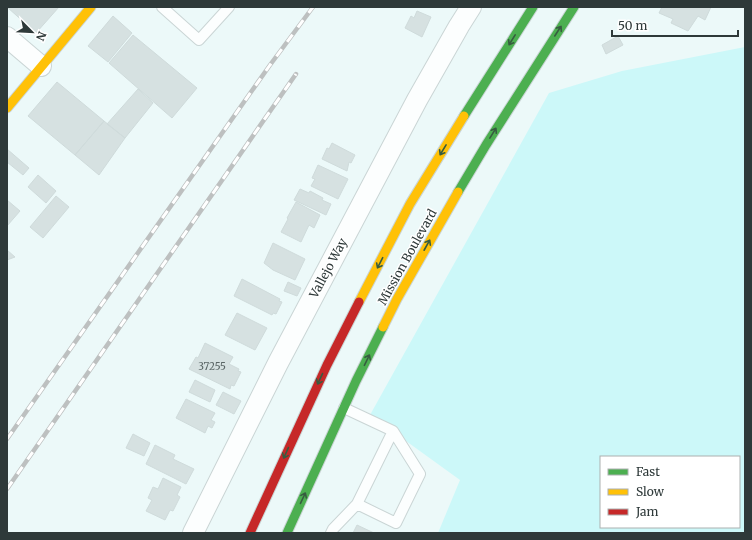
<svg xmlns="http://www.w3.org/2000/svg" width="752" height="540" viewBox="0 0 752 540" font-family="Merriweather,serif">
<rect width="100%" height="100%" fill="#ecf9f9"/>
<path fill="#ccf8f9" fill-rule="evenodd" d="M745,47V533H438L460,480L370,415L549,93L622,71ZM601,457H739V527H601Z"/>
<path fill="#d6e1e1" stroke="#cfdbdb" d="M7,7H59L36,33Z
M662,7H711L705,20L698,16L688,31L671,23L673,19L659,13Z
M417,11L431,17L422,37L405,28L411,16L414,18Z
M113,16L132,33L108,62L88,46Z
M133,35L197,88L172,118L109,63Z
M618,36L623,45L606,54L602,45Z
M57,82L104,121L75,155L28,116Z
M138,89L153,103L125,138L107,124Z
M104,121L125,138L99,175L75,155Z
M332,143L355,155L351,163L349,162L347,171L322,159L327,148L329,149Z
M7,149L29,168L23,175L7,162Z
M318,165L348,179L338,199L311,186L315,179L312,178Z
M38,175L56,191L46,203L28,187Z
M300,189L309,193L310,191L323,198L322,200L331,204L326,215L294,200Z
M56,196L69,207L43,238L30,227Z
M7,200L20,211L7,226Z
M296,202L320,215L314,228L309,225L301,242L281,232L288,219L287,218Z
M273,243L305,259L295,280L273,270L264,263Z
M7,250L15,257L7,260Z
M242,279L280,299L279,301L282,302L276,314L273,313L272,315L234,296Z
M288,282L301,288L297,296L284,291Z
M237,313L267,328L255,350L225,335Z
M205,343L233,357L229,364L239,369L238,371L241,372L234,386L231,385L230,389L189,369L196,357L198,358Z
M195,380L215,390L210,402L189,392Z
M223,392L241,401L234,414L216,405Z
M186,399L215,413L211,420L215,422L212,428L208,426L205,433L176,418Z
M133,434L150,443L144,456L126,448Z
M155,445L175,455L173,459L194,469L186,484L146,464Z
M163,478L181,487L177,495L180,497L173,511L170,510L165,520L146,511L152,500L148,498L153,487L158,489Z
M357,525L374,533H353Z"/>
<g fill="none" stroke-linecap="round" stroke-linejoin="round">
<defs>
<path id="lane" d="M162,7L199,40L229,7
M357,504L396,523L420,474L393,431
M331,533L333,529L357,504L393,431L344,408"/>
<path id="street" d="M7,37L41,66
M193,533L278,363L417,100L459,26L471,7"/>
<path id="fast" d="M464,116L533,7
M458,192L486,145L574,7
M287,533L356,381L383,327"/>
<path id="slow" d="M7,108L91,7
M359,302L410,204L464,116
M383,327L397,299L458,192"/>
<path id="jam" d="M250,533L327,365L359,302"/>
</defs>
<use href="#lane" stroke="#cad5d5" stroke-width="12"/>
<use href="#street" stroke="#cad5d5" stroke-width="22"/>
<use href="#fast" stroke="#cad5d5" stroke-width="11"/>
<use href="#slow" stroke="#cad5d5" stroke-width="11"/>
<use href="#jam" stroke="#cad5d5" stroke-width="11"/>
<use href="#lane" stroke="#fcfefe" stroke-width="10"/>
<use href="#street" stroke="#fcfefe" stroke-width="20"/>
<use href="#fast" stroke="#4caf50" stroke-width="9"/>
<use href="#slow" stroke="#ffc107" stroke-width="9"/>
<use href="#jam" stroke="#c62828" stroke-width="9"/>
<defs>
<path id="rail" d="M7,439L270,65L313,7
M7,489L296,74"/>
</defs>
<use href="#rail" stroke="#bdc0c0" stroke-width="4.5"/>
<use href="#rail" stroke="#fff" stroke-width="3" stroke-dasharray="9" stroke-linecap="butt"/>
</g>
<defs><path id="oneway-shaft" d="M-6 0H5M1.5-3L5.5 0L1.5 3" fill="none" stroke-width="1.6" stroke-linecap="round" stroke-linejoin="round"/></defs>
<g stroke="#375c40">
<use href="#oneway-shaft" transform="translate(558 31) rotate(-57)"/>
<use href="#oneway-shaft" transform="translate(512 40) rotate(122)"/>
<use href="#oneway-shaft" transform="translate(493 133) rotate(-58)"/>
<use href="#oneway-shaft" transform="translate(443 150) rotate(121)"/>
<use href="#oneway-shaft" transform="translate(427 245) rotate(-61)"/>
<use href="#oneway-shaft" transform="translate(380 263) rotate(117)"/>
<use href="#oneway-shaft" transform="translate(367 360) rotate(-64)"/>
<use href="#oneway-shaft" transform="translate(320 379) rotate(115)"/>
<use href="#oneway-shaft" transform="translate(286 453) rotate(114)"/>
<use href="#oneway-shaft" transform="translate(303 498) rotate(-65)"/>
</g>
<g text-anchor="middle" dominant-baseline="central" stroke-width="3" stroke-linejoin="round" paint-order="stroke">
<g font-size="10" fill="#5a6565">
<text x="212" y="366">37255</text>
</g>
<g font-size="12" fill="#2e3939" stroke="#fff">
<text transform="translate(407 257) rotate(-61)">Mission Boulevard</text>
<text transform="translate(328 268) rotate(-62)">Vallejo Way</text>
</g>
</g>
<rect width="752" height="540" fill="none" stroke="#2e3939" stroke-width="16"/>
<rect x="600" y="456" width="140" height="72" fill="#ffffff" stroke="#abb0b0"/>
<rect x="608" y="469" width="20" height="6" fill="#4caf50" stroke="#abb0b0"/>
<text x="636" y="476" font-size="12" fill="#2e3939">Fast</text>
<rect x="608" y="489" width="20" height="6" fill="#ffc107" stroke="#abb0b0"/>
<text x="636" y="496" font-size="12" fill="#2e3939">Slow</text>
<rect x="608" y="509" width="20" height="6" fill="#c62828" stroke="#abb0b0"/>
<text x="636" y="516" font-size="12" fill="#2e3939">Jam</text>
<g transform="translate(32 32) rotate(114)" stroke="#ffffff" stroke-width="3" paint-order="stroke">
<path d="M0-3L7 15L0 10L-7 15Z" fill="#2e3939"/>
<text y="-6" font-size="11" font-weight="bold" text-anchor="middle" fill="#2e3939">N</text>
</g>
<path d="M612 30v6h126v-6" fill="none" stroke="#2e3939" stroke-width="2"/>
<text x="618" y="30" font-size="12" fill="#2e3939" stroke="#ffffff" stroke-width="3" paint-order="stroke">50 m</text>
</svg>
